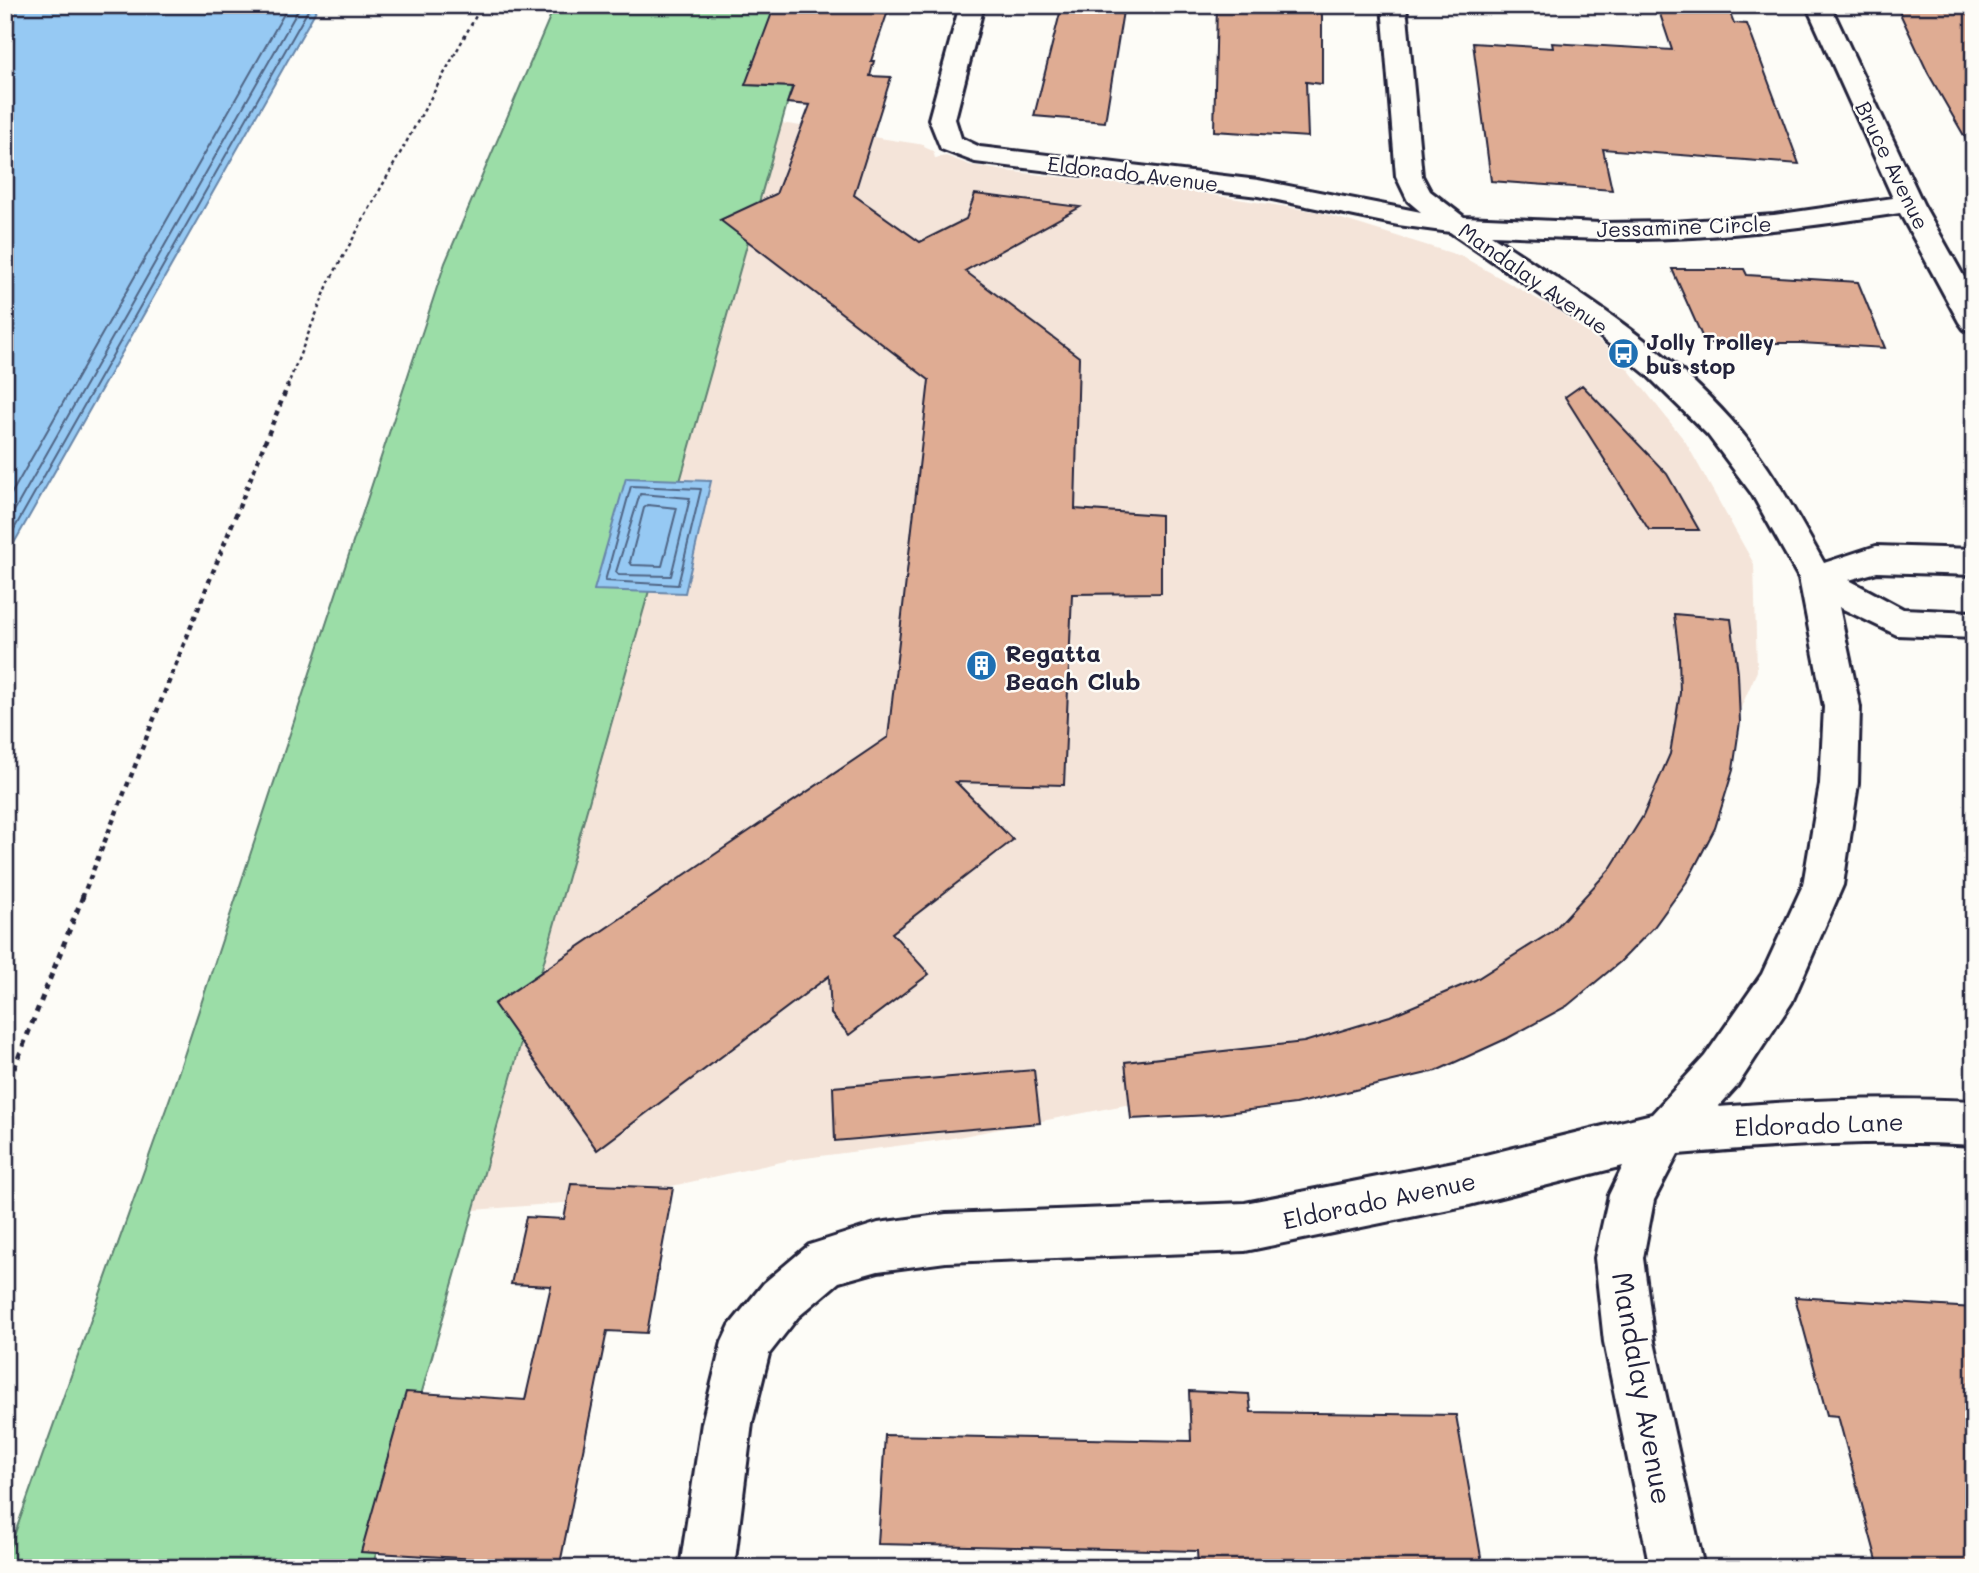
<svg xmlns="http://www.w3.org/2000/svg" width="1979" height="1573" viewBox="0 0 1979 1573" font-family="Mali,sans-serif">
<rect width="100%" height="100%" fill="#fdfcf7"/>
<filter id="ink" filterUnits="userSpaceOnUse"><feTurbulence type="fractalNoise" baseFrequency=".0143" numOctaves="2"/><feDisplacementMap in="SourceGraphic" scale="14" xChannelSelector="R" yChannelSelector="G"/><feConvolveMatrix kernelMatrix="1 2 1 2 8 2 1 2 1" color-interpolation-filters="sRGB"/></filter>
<g filter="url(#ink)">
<path fill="#f4e4d9" d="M781,123L925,145L924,147L933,151L935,158L946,156L970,165L1006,171L1187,191L1319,212L1461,256L1557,310L1616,354L1685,441L1754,564L1757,671L1691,821L1579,996L1427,1062L1146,1101L942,1140L790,1160L613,1199L473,1210Z"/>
<path fill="#9bdda7" stroke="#5e8071" stroke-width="2" d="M555,5H815L372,1568H5V1561L172,1092L445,263Z"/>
<path fill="#96c9f3" stroke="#6886a9" stroke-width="2" d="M5,5H319L5,559Z
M626,478L711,481L685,593L594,590Z"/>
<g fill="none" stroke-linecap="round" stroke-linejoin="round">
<path stroke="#506585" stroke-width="2" d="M631,486L701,489L678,585L605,581Z
M640,494L690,498L671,576L619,575L616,572Z
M5,505L289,5
M648,505L677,508L662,566L632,565L630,562L644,508Z
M5,527L301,5
M5,545L311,5"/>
</g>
<path fill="#dfac93" stroke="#22223b" stroke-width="2" d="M775,5H878L875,13L887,14L871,61H874L870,76L891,77L854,195L920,242L966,219L975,194L1080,207L965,271L1079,357L1075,509L1161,515V593L1072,594L1064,785L956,782L1013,840L892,933L929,974L849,1035L831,1014L829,976L597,1150L494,1004L888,737L929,380L720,220L776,194L810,105L787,103L793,87L745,85Z
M1062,5H1124L1105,122L1034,116Z
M1217,5H1322V84L1306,82L1308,137L1214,131Z
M1657,5H1727L1734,23L1747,24L1799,164L1603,149L1612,190L1491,181L1473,43L1553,48L1552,43L1672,50Z
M1896,5H1965L1974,22V153L1928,73Z
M1672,269H1744L1747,275L1858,282L1885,348L1801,343H1705Z
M1582,385L1667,474L1699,530H1649L1565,397Z
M1674,614L1731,619L1738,673L1740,722L1733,770L1715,828L1688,880L1654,927L1620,962L1567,1006L1508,1038L1436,1071L1295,1104L1211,1115L1131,1119L1125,1062L1304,1042L1390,1016L1475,980L1553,931L1610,869L1643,816L1670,754L1680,693L1679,655Z
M1034,1070L1040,1123L835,1141L833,1087Z
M571,1184L673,1188L647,1333L607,1331L560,1564L361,1552L406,1392L525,1400L551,1286L511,1284L526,1217L564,1219Z
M1795,1297L1974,1308V1568H1879L1838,1416L1827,1415Z
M1189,1391L1249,1394L1251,1412L1456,1415L1483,1568L1198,1566L1197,1551L878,1544L885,1435L1191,1441Z"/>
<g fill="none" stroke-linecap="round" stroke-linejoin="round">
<defs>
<path id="minor" d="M960,5H984L955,119L961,138L980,147L1258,180L1421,212L1408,201L1396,176L1382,5H1406L1422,176L1430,191L1464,217L1600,223L1673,222L1774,215L1893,198L1806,5H1830L1923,204L1974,295V331L1964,329L1959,322L1900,213C1825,224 1749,235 1672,238C1612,241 1551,237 1491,235C1574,290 1664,344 1731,420C1769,463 1796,513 1824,563L1876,546L1974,549V575L1877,572L1849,580L1903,609L1974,612V638L1897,635L1839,607L1860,707L1858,784L1843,885L1792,1002L1737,1086L1718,1107C1803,1100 1888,1097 1974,1101V1145C1875,1139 1777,1146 1678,1154L1654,1200L1643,1258L1654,1342L1704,1568H1650L1604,1342L1595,1258L1609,1195L1623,1166L1469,1205L1245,1251L946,1262L878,1271L839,1282L798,1317L769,1354L752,1423L734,1568H680L702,1423L722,1342L730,1325L764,1283L809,1245L878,1223L946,1214L1245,1203L1469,1159L1652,1114L1705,1056L1762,974L1803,885L1820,784L1824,707L1799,578L1752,494L1708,435L1647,375L1587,326L1450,232L1398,225L1258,196L975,162L941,149L929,119Z"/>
</defs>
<use href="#minor" stroke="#22223b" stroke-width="6"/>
<path stroke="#22223b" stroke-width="2.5" stroke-dasharray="3.5 3.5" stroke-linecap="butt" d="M287,387L329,282L482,5"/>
<path stroke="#22223b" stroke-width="4.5" stroke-dasharray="5 5" stroke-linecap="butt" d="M82,898L288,385"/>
<path stroke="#22223b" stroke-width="5" stroke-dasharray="6 6" stroke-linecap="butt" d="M5,1091L83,896"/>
<use href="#minor" fill="#fdfcf7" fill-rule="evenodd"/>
</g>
</g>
<defs>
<symbol id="bus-disc" viewBox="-11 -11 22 22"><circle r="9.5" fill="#1f6fb2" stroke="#fdfcf7"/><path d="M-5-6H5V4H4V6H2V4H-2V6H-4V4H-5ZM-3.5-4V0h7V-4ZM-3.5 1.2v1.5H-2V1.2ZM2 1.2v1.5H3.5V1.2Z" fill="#fff"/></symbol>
<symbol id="building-disc" viewBox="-11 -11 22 22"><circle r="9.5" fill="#1f6fb2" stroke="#fdfcf7"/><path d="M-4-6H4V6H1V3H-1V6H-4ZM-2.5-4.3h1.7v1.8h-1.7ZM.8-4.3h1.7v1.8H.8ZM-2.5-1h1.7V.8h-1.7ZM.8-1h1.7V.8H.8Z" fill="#fff"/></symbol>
</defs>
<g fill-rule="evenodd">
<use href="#bus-disc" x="1606" y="336" width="35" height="35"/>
<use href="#building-disc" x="964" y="648" width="35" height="35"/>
</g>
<g text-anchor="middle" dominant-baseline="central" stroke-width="5" stroke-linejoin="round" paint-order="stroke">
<g font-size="21" fill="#22223b" stroke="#fdfcf7">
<text transform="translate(1893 165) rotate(64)">Bruce Avenue</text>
<text transform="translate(1133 173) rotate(7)">Eldorado Avenue</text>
<text transform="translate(1684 226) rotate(-2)">Jessamine Circle</text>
<text transform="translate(1534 278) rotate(35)">Mandalay Avenue</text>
</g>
<g font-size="21" font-weight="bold" fill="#22223b" stroke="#fdfcf7" text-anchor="start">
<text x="1646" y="341">Jolly Trolley<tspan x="1646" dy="24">bus stop</tspan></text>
</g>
<g font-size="24" font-weight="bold" fill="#22223b" stroke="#fdfcf7" text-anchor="start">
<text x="1005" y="652">Regatta<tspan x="1005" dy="28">Beach Club</tspan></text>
</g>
<g font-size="24" fill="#22223b" stroke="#fdfcf7">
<text transform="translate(1819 1124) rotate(-2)">Eldorado Lane</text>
<text transform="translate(1379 1200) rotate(-12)">Eldorado Avenue</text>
</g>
<g font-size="28" fill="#22223b" stroke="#fdfcf7">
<text transform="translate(1643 1388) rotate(80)">Mandalay Avenue</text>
</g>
</g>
<rect width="1979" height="1573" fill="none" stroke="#fdfcf7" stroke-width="28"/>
<rect x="14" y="14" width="1951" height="1545" fill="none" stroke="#22223b" stroke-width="2.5" filter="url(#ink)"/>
</svg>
